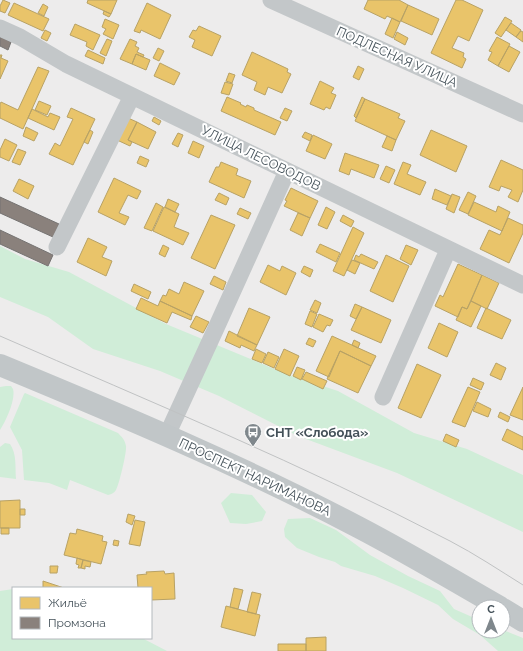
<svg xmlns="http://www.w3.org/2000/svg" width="523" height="651" viewBox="0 0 523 651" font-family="Raleway,sans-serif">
<rect width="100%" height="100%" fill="#edecec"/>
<path fill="#d0edd8" d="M0,246L25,259L69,272L166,324L289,375L338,391L414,433L467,449L523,475V532L397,473L298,436L219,396L160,371L93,349L48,317L0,297Z
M6,386H11L13,389C16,399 6,421 0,430V387Z
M25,393L118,433C122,437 125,440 126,446C127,452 119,485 116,490C114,493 112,494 108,495L70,480L67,490L49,483L24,480L22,450L10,427L24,394Z
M5,443L10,444C17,454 15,467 16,479L0,477V447Z
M231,493L252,495L266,512L262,521L246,524L230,523L221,503Z
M310,518L336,530L370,555L408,576L440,591L454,609L479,620V631H503V630L523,638V651H498L480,635L453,619L438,605L403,588L375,576L341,566L335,562L319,557L297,548L285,537L284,529L288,519Z
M13,589V638H142L167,651H0V591Z"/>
<path fill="#e9c46a" stroke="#b8a265" d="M3,0L10,3L5,13L0,11V6Z
M88,0H117L111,14L87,3Z
M368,0H399L408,5L400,22L387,16L385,19L364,9Z
M456,0H462L483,10L469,41L458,36L452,48L464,53L463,57L466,59L462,68L431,53Z
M14,3L49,19L43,31L8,15Z
M147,3L171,15L160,39L141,30L140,33L134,31Z
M43,4L48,7L44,16L38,13Z
M408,5L439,19L432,35L401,21Z
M104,11L111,14L109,17L103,14Z
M505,17L512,21L501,37L495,33Z
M392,18L400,22L393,38L385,34Z
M105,19L119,25L113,39L103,34L106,29L102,27Z
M511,23L521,30L516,37L506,30Z
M75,24L100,35L93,50L86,46L87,42L70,35Z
M199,26L221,36L212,56L192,47L195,40L189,37L193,30L196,31Z
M45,30L51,33L47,41L41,38Z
M521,31L523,32V42L516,37Z
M397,32L408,38L405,45L394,39Z
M497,37L510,44L498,66L488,60L492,52L489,51Z
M107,39L112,41L106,56L100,53Z
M130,39L137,42L135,46L139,48L137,52L144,55L143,57L136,54L132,64L120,59Z
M509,46L520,52L509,72L498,66Z
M158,48L164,51L159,61L153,58Z
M88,50L105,58L103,64L85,56Z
M252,52L288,69L287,72L291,74L282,93L268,87L265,95L254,90L257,82L242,75Z
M136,54L150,60L146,70L132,64Z
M0,55H2L1,58L8,61L0,79Z
M160,63L180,73L174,85L154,76Z
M358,66L364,69L359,80L353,77Z
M38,67L49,71L23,129L0,118V104L1,102L18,110Z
M229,73L235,75L232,83L226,81Z
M320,81L334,88L331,93L336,95L330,109L326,107L324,110L310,104Z
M225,82L233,84L229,95L221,93Z
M227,97L241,103L240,104L246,107L247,105L254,108V110L281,122L275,135L221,111Z
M362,97L365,99L356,118L354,116Z
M365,99L400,114L398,118L405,121L396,140L355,121Z
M39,101L51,106L47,115L35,110Z
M71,108L95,119L73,165L49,154L55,143L60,146L73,119L67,117Z
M285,108L292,111L287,121L280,118Z
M32,109L48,117L50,113L60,117L54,130L28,118Z
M154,117L161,121L159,125L152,121Z
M128,118L137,122L128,140L132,142L130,146L117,140Z
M137,122L156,132L148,149L128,140Z
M26,127L38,133L34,141L23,136Z
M90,130L93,132L88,144L84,142Z
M431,130L467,146L456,172L420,155Z
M305,132L312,135L310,141L302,137Z
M178,133L183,135L178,147L172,144Z
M313,135L332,144L325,159L306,151Z
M387,136L396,140L392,151L382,147Z
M5,139L17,145L9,161L0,157V150Z
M193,141L204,146L199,158L188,153Z
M18,149L26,152L20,165L12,162Z
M345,153L379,165L374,178L351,169L349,175L339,171Z
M140,156L149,160L146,167L137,163Z
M501,160L523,170V190L518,202L508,197L512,190L501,186L499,191L489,187Z
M221,162L238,169L236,175L251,181L244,198L209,182L216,167H219Z
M403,162L411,165L407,174L426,182L420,195L394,184Z
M386,166L395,170L389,183L380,179Z
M114,178L141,191L137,199L128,195L119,213L129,217L125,225L98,212Z
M19,179L34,186L28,199L13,191Z
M291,188L318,201L310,218L284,206L287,201L285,200Z
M435,189L451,196L447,205L432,199Z
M468,192L476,196L468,214L459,210Z
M219,193L229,198L226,205L215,200Z
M452,194L460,197L454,213L446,209Z
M168,199L179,204L175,212L165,207Z
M474,202L496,212L498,206L510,212L502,231L468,215Z
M156,203L163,207L152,231L144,228Z
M164,207L179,214L174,227L189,233L183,245L153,231Z
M326,207L335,212L327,229L318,225Z
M240,208L251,213L248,219L237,214Z
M298,213L310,218L302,236L290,230Z
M211,215L235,225L215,269L191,258Z
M343,215L354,221L351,227L340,221Z
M508,218L523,225V233L509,263L480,249L489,230L500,235Z
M353,227L364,233L344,276L333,271Z
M88,238L107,247L102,257L112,261L106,276L77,262Z
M320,244L340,253L336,262L316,252Z
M163,245L169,248L165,257L159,254Z
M406,245L418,250L411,265L400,259Z
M361,254L378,262L374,269L354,260L356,255L359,257Z
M386,255L409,266L393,302L370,291Z
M352,260L360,263L355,274L347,270Z
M458,264L482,275L467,309L462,307L458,317L435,306L440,295L443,297Z
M268,265L280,271L282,266L296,273L286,295L260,282Z
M304,266L313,270L310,277L301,272Z
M482,275L499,283L487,309L471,301Z
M214,276L226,282L223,290L210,284Z
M184,282L204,291L192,316L160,301L163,295L166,296L169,289L179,294Z
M134,284L151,292L148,299L131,291Z
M141,298L158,306L160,301L192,316L191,320L172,312L167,323L136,309Z
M315,300L321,303L317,313L310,310Z
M471,301L481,306L471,327L456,320L462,307L467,309Z
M355,304L362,307L356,319L350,316Z
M362,307L391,320L381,343L351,330Z
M249,308L270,317L257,345L237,336Z
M486,308L511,320L502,339L477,328Z
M310,311L317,314L312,327L305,324Z
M319,314L333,320L330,326L327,325L323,332L313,327Z
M196,316L209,322L203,333L190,327Z
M439,323L458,332L447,357L428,348Z
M229,331L257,345L254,351L241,345L240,348L225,341Z
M332,336L376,356L371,366L340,351L329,377L316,371Z
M309,338L316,341L313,347L306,344Z
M354,340L360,343L358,348L352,345Z
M256,349L266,354L262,363L252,359Z
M284,349L299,356L290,376L275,369Z
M340,351L371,366L358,393L327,379Z
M268,352L279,357L274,368L263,363Z
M496,363L506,368L501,380L490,375Z
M417,364L441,375L421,418L398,408Z
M297,367L305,370L301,380L293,376Z
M306,372L327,381L323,389L302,379Z
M473,378L484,383L481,390L470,385Z
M468,387L480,392L465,427L452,422Z
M523,387V420L510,415Z
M477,402L491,409L488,417L473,411Z
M500,412L510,417L508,422L498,417Z
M507,429L523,437V450L502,440Z
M446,434L459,440L456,447L443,441Z
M20,500V528H0V501Z
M20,509H25V515H20Z
M128,514L135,516L132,525L126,522Z
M135,520L145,522L140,546L129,544Z
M1,528H9V534H1Z
M77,529L103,536L102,541L107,542L101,564L64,555L70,533L76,534Z
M114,540L119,541L118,546L113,545Z
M77,558L83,560L81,568H78L79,565L76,564Z
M83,560L91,562L90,567L85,566V569L81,568Z
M50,566H58L57,573H50Z
M164,571L165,574L174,573L175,599L151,600V588H138L137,575L147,574L146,572Z
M43,581L64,588H43Z
M234,588L243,590L238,609L230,607Z
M252,592L261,594L256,614L247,612Z
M226,606L260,615L255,636L221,627Z
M326,637V651H306V638Z
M278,644H306V651H278Z"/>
<path fill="#8a817c" stroke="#757372" d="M0,37L11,42L8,50L0,46Z
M0,197L59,224L53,237L0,213Z
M0,230L53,255L48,266L0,244Z"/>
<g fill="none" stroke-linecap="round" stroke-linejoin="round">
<path stroke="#c3c7c9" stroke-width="17" d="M271,0L523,114
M0,28L20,37L66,64L523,285
M57,247L132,96
M383,397L448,250
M167,435L217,326L287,171"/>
<path stroke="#c1c6c8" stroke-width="22" d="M0,365C121,415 242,466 358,527C406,552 453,580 500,607
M503,609L523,621"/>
<path stroke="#c0c2c3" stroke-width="1" d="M0,336C151,402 304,465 450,541C475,554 499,570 523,585"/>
</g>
<defs>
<symbol id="bus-pin" viewBox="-11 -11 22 30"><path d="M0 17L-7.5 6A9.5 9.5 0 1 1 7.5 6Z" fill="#7f878c" stroke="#fff"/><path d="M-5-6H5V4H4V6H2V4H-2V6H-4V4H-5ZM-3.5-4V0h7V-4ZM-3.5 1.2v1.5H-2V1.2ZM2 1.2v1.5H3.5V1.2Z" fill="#fff"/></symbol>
</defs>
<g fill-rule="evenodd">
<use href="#bus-pin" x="243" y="422" width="20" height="27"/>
</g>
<g text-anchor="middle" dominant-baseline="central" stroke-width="4" stroke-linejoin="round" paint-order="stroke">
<g font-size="13" fill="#445159" stroke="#fff">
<text transform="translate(397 57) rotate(24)">ПОДЛЕСНАЯ УЛИЦА</text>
<text transform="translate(261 158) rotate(26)">УЛИЦА ЛЕСОВОДОВ</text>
<text transform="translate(255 477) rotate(25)">ПРОСПЕКТ НАРИМАНОВА</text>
</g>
<g font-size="13" font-weight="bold" fill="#445159" stroke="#fff" text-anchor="start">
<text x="266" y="432">СНТ «Слобода»</text>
</g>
</g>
<rect x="12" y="587" width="140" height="52" fill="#ffffff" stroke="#b4b9bd"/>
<rect x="20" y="597" width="20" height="12" fill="#e9c46a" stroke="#b4b9bd"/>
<text x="48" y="607" font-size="12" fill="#445159">Жильё</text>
<rect x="20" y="617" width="20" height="12" fill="#8a817c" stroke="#b4b9bd"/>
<text x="48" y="627" font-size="12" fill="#445159">Промзона</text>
<g transform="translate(491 619)"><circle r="19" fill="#ffffff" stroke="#b4b9bd"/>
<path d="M0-3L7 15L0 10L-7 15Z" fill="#7f878c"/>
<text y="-6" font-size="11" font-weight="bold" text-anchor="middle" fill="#445159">С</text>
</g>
</svg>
